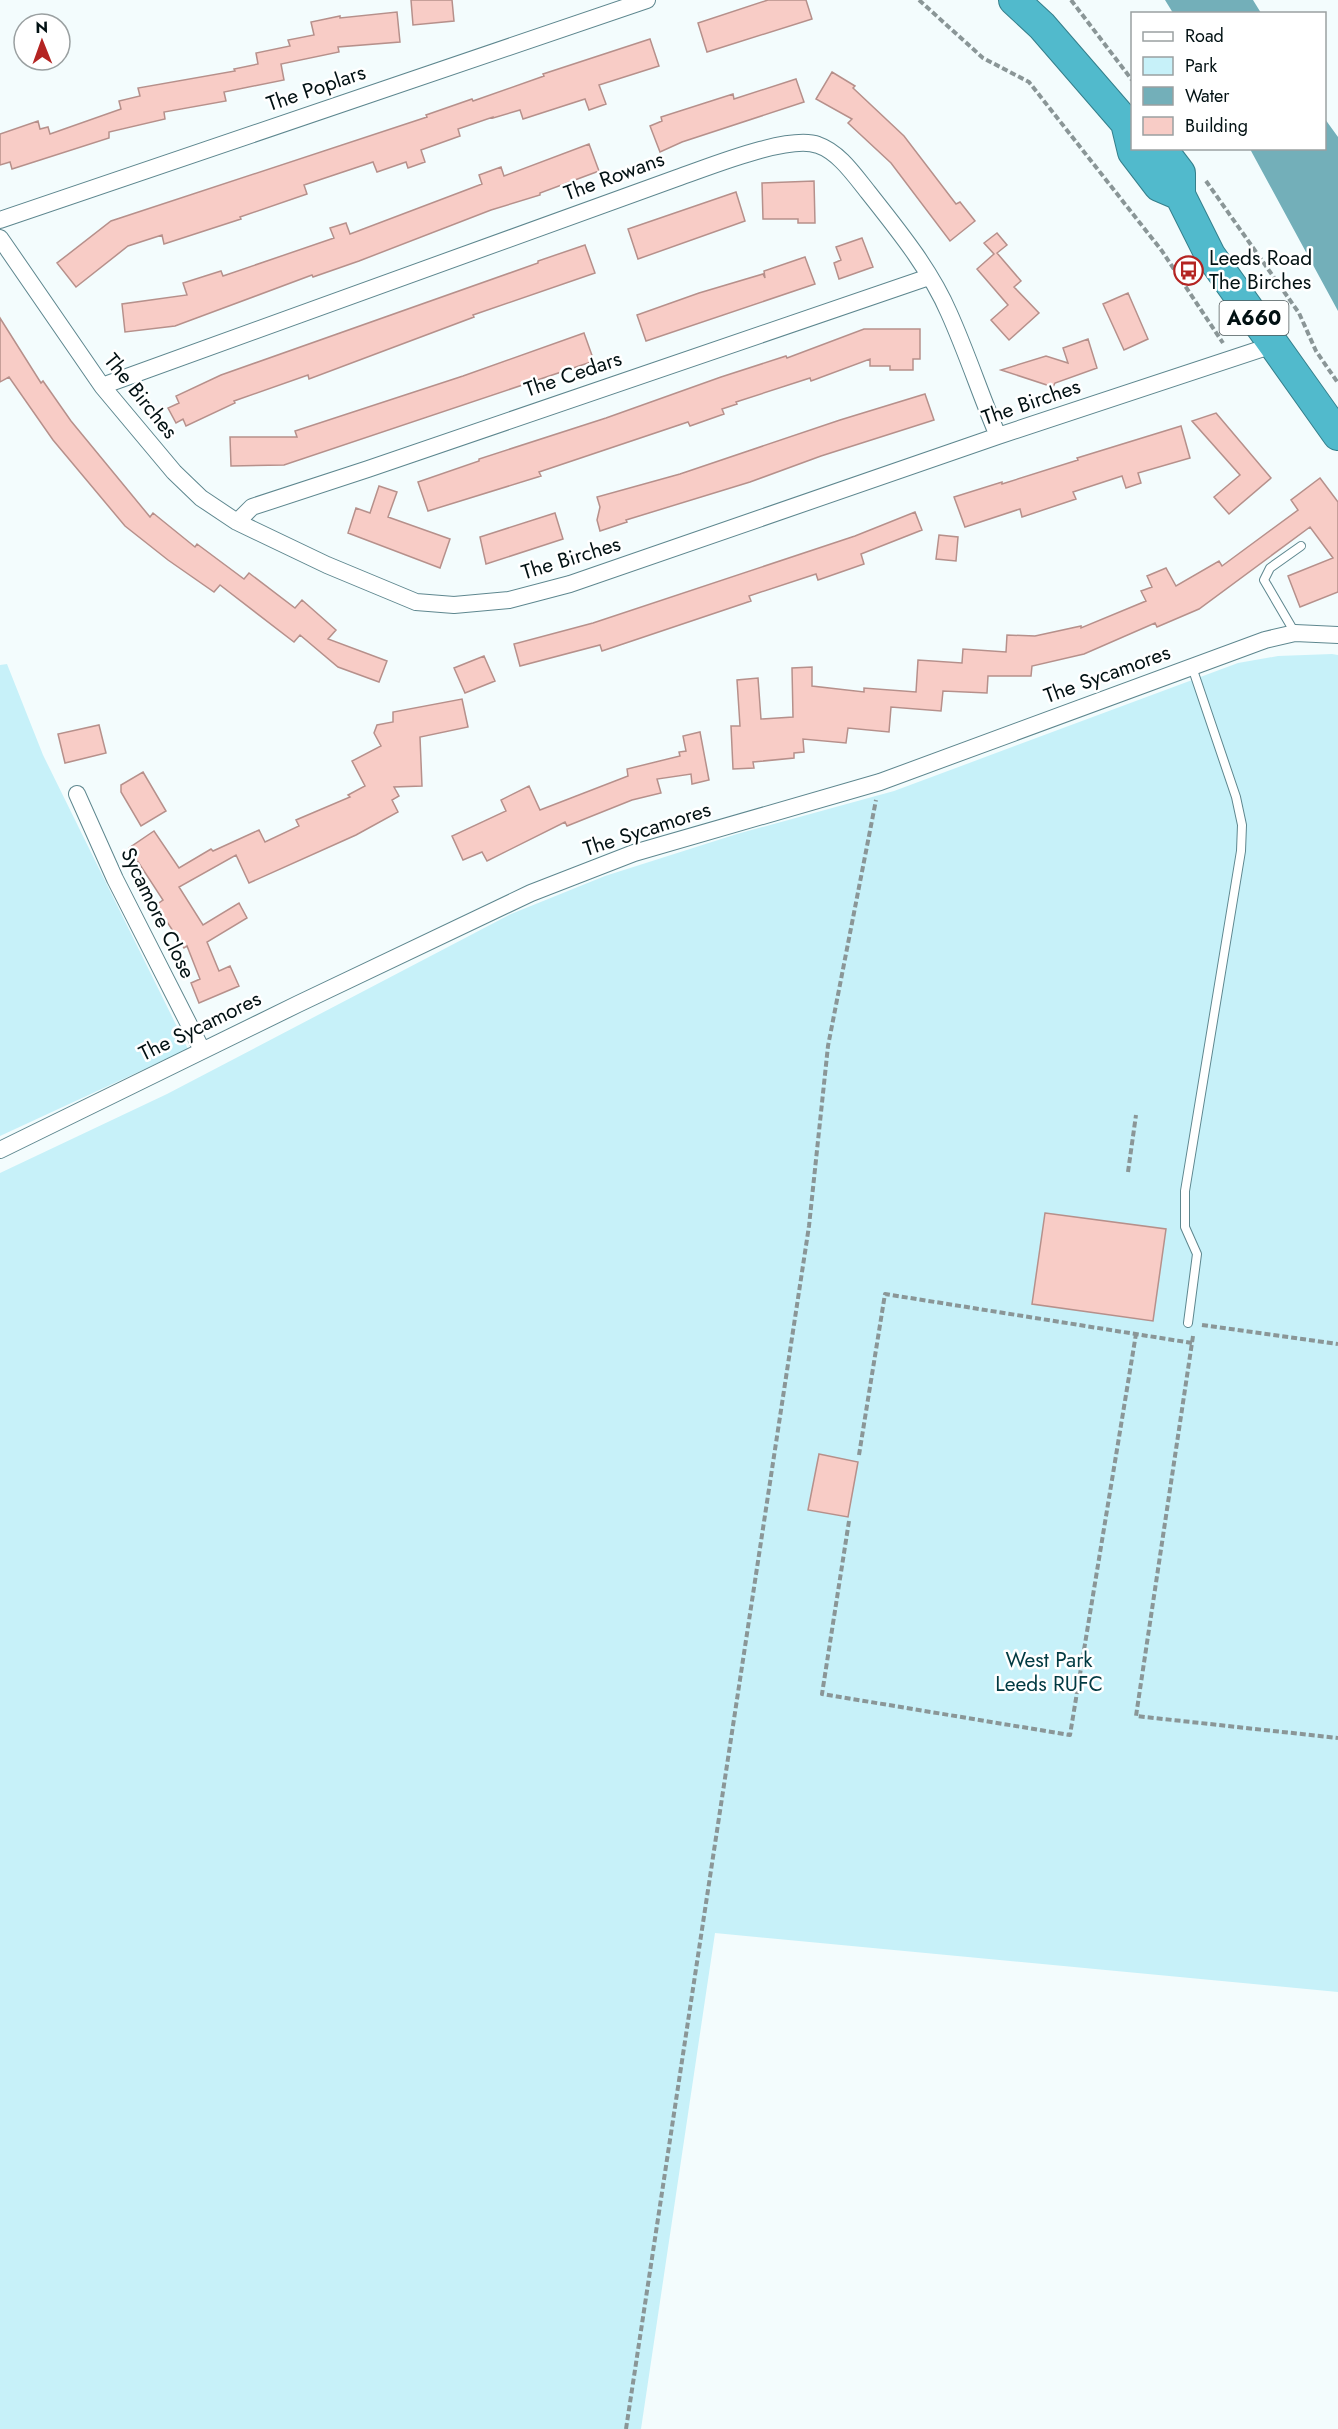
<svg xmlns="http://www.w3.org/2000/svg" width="1338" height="2429" viewBox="0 0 1338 2429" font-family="Jost,sans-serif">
<rect width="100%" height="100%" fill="#f3fcfd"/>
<path fill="#c7f1f9" d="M1332,654L1338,655V1992L715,1933L641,2429H0V1173L167,1094L511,914L605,876L737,834L894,791L1238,663L1278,656Z
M7,664L43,755L188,1049L0,1136V665Z"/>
<path fill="#73afb9" d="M1165,0H1253L1261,13H1173Z
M1325,119L1338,137V311L1250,149L1324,148Z"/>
<path fill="#f8ccc6" stroke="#b6908b" stroke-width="1.5" d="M411,0H452L454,21L413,25Z
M768,0H806L812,19L707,52L698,23Z
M397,12L400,42L338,47L339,52L281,64L284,80L224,92L226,101L164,112L165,119L109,132V138L12,169L10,162L0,165V134L38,121L40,129L48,127L50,134L121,109L119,101L140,96L138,88L235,71L234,69L258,64L256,53L290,46L288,40L314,35L311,22L340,16V18Z
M650,39L659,66L599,85L606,104L589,110L585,99L523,119L520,110L493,118V117L458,129L460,136L421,150L425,162L408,168L406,162L377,172L373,162L304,185L307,194L240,217L241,219L164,244L162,235L128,246L76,287L57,263L111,221L427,117L426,115L472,99L473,101L544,76L543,74Z
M832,72L855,86L853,88L904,136L956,204L960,202L975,221L950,241L891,163L848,123L852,119L816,99Z
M796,79L804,102L682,142L660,152L650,126L662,121L661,117L733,94L734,99Z
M589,144L599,171L540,193V195L491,210L359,261L313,277L312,275L175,326L125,332L122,304L187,295L183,283L221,271L223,276L334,238L330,228L346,223L350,234L482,184L479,175L501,167L504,176Z
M814,181L815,223H798V219H763L762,183Z
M736,192L745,221L638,259L628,229Z
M997,233L1007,245L997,253L1021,281L1014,287L1039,313L1009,340L991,320L1008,305L977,269L994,254L984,243Z
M862,238L873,267L839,279L834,263L841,260L836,247Z
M585,245L595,273L473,315L474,317L309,379L308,375L234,401L235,403L186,426L183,419L176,423L168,408L179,403L176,396L221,375L538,263V261Z
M805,257L815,284L646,341L637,315L699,293L763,274L765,278L764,271Z
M1128,293L1148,339L1124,350L1103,304Z
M0,318L41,383L43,381L71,421L150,517L153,513L195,547L197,544L244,579L249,573L295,608L302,600L336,630L328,639L387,661L379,682L338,667L300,635L294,642L220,585L214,592L168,560L125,526L53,440L9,377L0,382Z
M864,329H920V359H913V370H890V366H870V359L811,381L810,378L736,402L737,404L722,409L724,414L690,426L688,422L539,472L541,476L428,511L418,482L479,461V459L606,418L721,377L786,356L787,358Z
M584,333L594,361L284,465L231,466L230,437H297L295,431L463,376Z
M1088,339L1097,368L1055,383L1053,387L1001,370L1046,356L1068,363L1063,348Z
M925,394L934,420L821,456L750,482L626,520L627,522L600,531L597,520L600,507L597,497L680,474L840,420Z
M1216,413L1271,478L1229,514L1214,497L1240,475L1192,421Z
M1181,426L1190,458L1138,473L1141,483L1126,488L1122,476L1073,492L1076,499L1022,517L1020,509L965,527L954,497L1002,482V484L1078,460L1077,458Z
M1320,478L1338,502V592L1300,607L1288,576L1333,558L1310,527L1199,609L1157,627L1155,623L1084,654L1032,666L1031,676H988L987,693L943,691L941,711L891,707L889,732L848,728L846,743L803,739L804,752L794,753V758L753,762L754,768L733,769L731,726H740L737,680L758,678L761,719L793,717L792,668L812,667V686L864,692V688L916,692L918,660L962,663L963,649L1006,652L1007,635L1035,636L1081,626V628L1146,601L1141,591L1152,587L1147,576L1166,568L1176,586L1219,561L1222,566L1298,510L1291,500Z
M379,486L397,492L388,517L450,539L440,568L348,533L356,508L370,513Z
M915,512L922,530L861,554L864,564L818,580L816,574L749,596L751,601L602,651L600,645L520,666L514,644L593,623L855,536Z
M555,513L563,539L486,564L480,537Z
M939,535L958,537L956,561L936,559Z
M484,656L495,681L465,693L454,668Z
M462,699L468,727L420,737L422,786L394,787L399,796L392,800L398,812L356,835L249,883L236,855L179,887L203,925L239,903L247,918L207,942L219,971L230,966L239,986L199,1003L191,983L200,979L187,946L184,948L156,905L163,900L129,848L154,831L179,868L211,849L213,851L259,830L265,842L299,826L296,820L350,797L348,795L365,786L352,761L381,746L374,733L377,725L393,722V712Z
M99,725L106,753L65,763L58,734Z
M700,732L709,780L692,784L691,774L657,779L661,793L632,800L567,826L565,822L487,861L482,852L463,860L452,836L506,811L501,800L529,786L540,810L628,776L627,769L680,756L679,752L686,751L683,736Z
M143,772L166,811L141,826L121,792V785Z
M1045,1213L1166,1229L1153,1321L1032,1304Z
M819,1454L858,1462L848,1517L808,1510Z"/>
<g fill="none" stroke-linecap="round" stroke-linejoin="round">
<defs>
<path id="lane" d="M1295,633L1264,580L1270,568L1301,546
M1188,1323L1197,1254L1185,1227V1191L1241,851L1242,825L1236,797L1192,667"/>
<path id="street" d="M0,220L647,0
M0,238L102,386L174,472L201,498L237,522L327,565L416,602L454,605L509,600L570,584L998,436L1273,345
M102,386L677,178C709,167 789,134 818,145C839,152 855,176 868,192C898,230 930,269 949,313C967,353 981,396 998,436
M237,522L252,507L368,469L929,277
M77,794L115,879L202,1050
M0,1150L298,1004L531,893L634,853L880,782L1265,640L1295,633L1338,635"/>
<path id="highway" d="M1014,0L1042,26L1126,123L1133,152L1159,186L1180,195
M1161,148L1180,173V195L1210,255L1338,435"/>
</defs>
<use href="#lane" stroke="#5e878f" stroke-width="10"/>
<use href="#street" stroke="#5e878f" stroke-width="18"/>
<use href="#highway" stroke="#357f8b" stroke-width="32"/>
<path stroke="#8a9697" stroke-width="4" stroke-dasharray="6 3" stroke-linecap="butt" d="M919,0L983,58L1029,82L1162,251L1223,343
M1071,0L1132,80
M1206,181L1299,313L1316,351L1338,383
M1128,1172L1136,1115
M1202,1325L1338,1344
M1193,1336L1136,1716L1338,1738
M859,1455L885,1294L1192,1343
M849,1521L822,1694L1070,1735L1136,1334
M626,2429L809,1226L828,1046L876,800"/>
<use href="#lane" stroke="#fff" stroke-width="8"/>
<use href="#street" stroke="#fff" stroke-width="16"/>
<use href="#highway" stroke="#51bacc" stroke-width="30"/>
</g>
<defs>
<symbol id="bus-ring" viewBox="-11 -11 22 22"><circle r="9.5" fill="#fff" stroke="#b42422" stroke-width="1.5"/><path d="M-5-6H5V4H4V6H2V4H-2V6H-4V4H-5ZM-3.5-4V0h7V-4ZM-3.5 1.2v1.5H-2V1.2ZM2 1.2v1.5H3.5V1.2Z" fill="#b42422"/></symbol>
</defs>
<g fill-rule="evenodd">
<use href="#bus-ring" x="1172" y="254" width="33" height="33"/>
</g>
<g text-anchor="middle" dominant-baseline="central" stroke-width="5" stroke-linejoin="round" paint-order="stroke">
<rect fill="#fff" stroke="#4e585a" stroke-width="1.5" x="1219.5" y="301" width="69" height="34" rx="4.5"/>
<g font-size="20" font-weight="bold" fill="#021113">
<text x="1254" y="318">A660</text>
</g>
<g font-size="21" fill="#021113" stroke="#fff">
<text transform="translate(316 88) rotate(-19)">The Poplars</text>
<text transform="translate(614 176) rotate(-20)">The Rowans</text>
<text transform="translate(573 374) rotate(-19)">The Cedars</text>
<text transform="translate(141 396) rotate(51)">The Birches</text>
<text transform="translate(1031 402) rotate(-19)">The Birches</text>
<text transform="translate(571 558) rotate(-17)">The Birches</text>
<text transform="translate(1107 674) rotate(-20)">The Sycamores</text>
<text transform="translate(647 829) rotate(-18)">The Sycamores</text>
<text transform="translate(158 913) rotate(64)">Sycamore Close</text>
<text transform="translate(200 1026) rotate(-26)">The Sycamores</text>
</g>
<g font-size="21" fill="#021113" stroke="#fff" text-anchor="start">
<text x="1209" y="258">Leeds Road<tspan x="1209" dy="24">The Birches</tspan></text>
</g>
<g font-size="21" fill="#003a42" stroke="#fff">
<text x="1049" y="1660">West Park<tspan x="1049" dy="24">Leeds RUFC</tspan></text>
</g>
</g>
<rect x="1131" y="12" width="195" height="138" fill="#ffffff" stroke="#9aa0a1" stroke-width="1.5"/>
<rect x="1143" y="32" width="30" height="9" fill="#ffffff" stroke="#9aa0a1" stroke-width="1.5"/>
<text x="1185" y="42" font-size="18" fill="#021113">Road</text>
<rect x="1143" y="57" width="30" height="18" fill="#c7f1f9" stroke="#9aa0a1" stroke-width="1.5"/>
<text x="1185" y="72" font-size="18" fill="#021113">Park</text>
<rect x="1143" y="87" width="30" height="18" fill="#73afb9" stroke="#9aa0a1" stroke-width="1.5"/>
<text x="1185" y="102" font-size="18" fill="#021113">Water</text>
<rect x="1143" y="117" width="30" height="18" fill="#f8ccc6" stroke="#9aa0a1" stroke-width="1.5"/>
<text x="1185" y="132" font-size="18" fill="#021113">Building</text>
<g transform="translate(42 42) rotate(359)"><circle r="28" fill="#ffffff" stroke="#9aa0a1" stroke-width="1.5"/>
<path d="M0-4.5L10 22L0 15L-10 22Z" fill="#b42422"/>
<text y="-9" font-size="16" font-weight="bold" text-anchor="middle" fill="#021113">N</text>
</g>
</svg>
